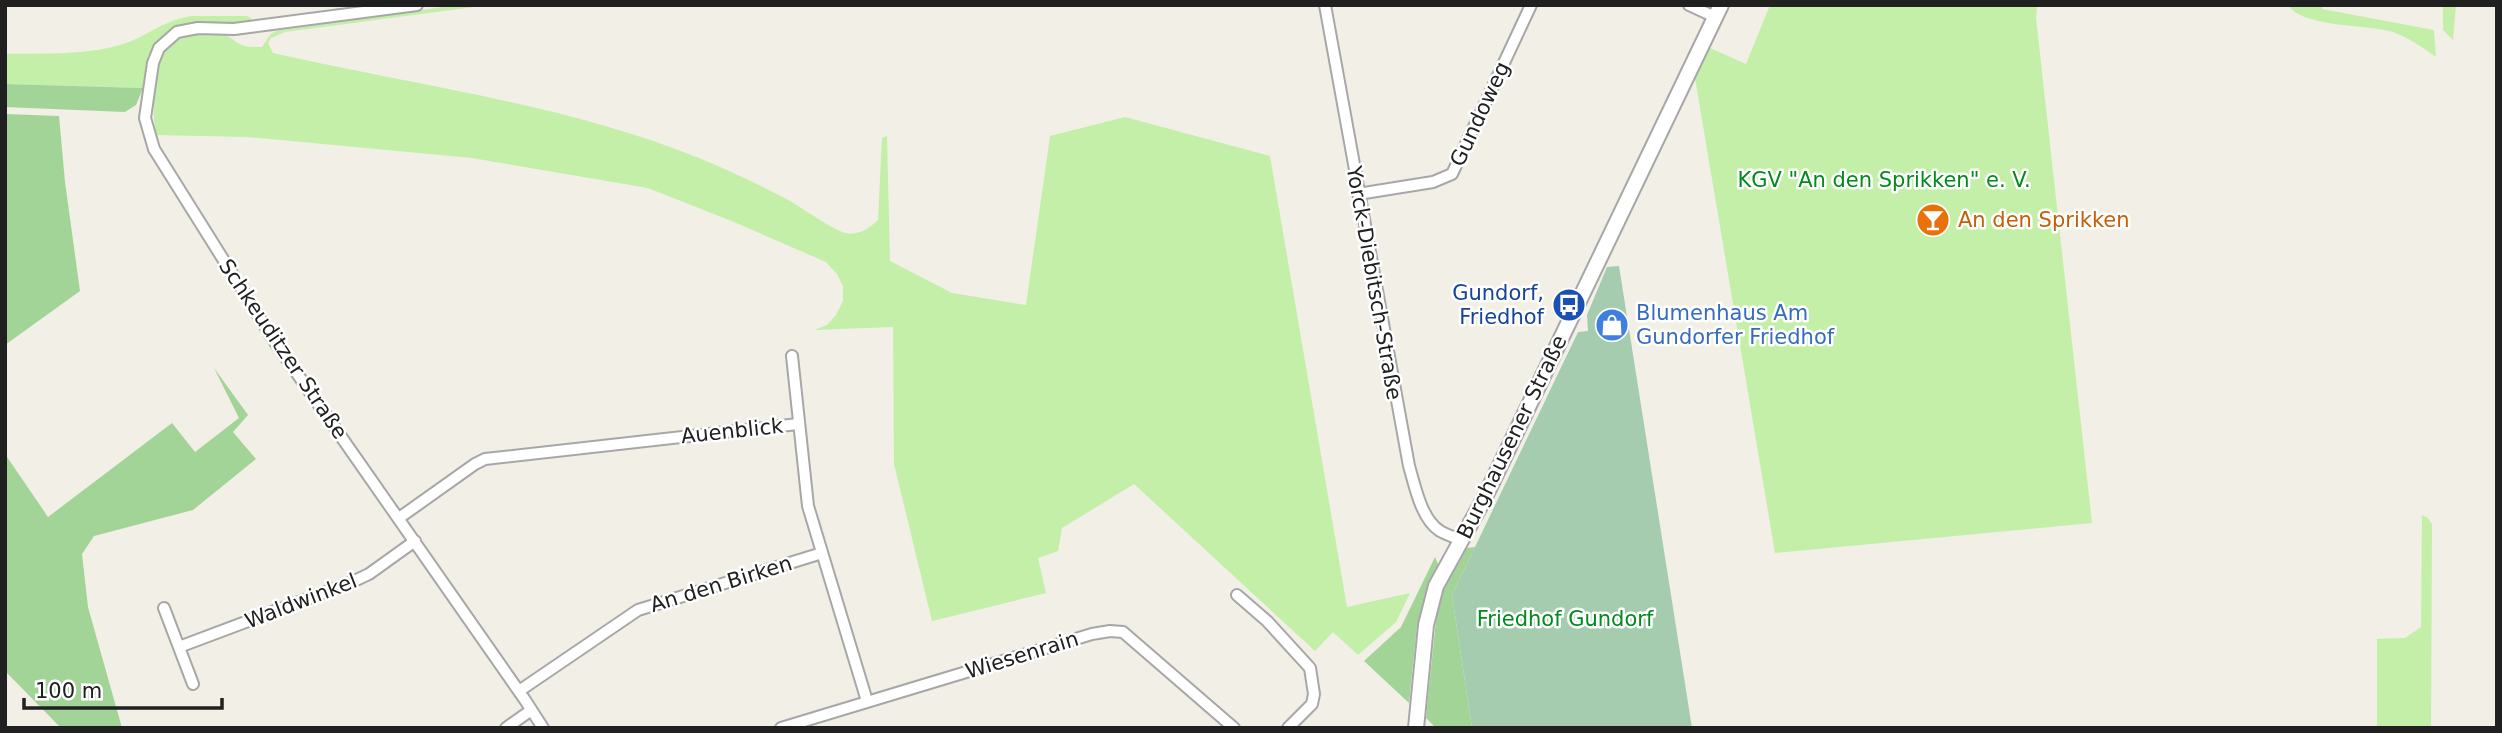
<svg xmlns="http://www.w3.org/2000/svg" width="2502" height="733" viewBox="0 0 2502 733" font-family="'DejaVu Sans',sans-serif">
<rect width="100%" height="100%" fill="#f1efe6"/>
<path fill="#c3efa8" d="M457,5H489L285,32L271,38L268,43L273,53C416,86 562,103 699,158C730,171 761,185 790,201C802,208 834,230 845,233C858,236 870,228 878,220L882,138L887,136L890,261L952,293L1026,305L1050,136L1125,117L1270,156L1347,607L1410,593L1396,622L1358,655L1333,632L1315,651L1134,484L1062,528L1058,551L1038,558L1046,593L932,621L894,464L893,327L814,330L827,325L836,315L843,301V286L837,274L826,262L734,222L648,188L472,158L248,137L156,135C150,98 150,26 206,32C212,33 221,33 227,36C233,39 239,45 245,46C250,47 257,47 262,47L270,35L276,31Z
M1770,5H2037L2036,18L2092,523L1775,553L1695,78L1710,48L1746,64Z
M2288,5H2322V9L2434,30L2436,57C2423,48 2408,37 2393,32C2367,24 2303,28 2288,5Z
M2443,5H2456L2453,40L2443,30Z
M192,16H247L252,19L248,23L176,28L164,35L151,51L143,88L5,84V54C44,53 88,56 126,43C149,35 164,20 192,16Z
M2422,515L2428,518L2432,524L2431,728H2377V639L2405,638L2421,627Z"/>
<path fill="#a2d497" d="M5,84L143,88L136,105L125,112L5,107Z
M5,114L59,116L65,182L80,291L5,345Z
M214,368L248,415L233,432L256,459L193,510L94,536L82,554L88,607L122,728H61L5,671V454L48,517L172,423L195,452L239,418Z
M1475,547L1452,595L1472,728H1436L1426,718L1437,610L1444,587L1466,548Z
M1435,557L1438,564L1417,625L1409,703L1364,661L1401,627Z"/>
<path fill="#a5ccaf" d="M1619,266L1692,728H1472L1452,595L1578,332L1588,331L1587,315L1607,267Z"/>
<g fill="none" stroke-linecap="round" stroke-linejoin="round">
<defs>
<path id="minor" d="M417,5L234,29L198,28L177,32L159,48L153,63L145,118L154,149L275,342L525,700L543,728
M1325,5L1409,466C1415,486 1421,519 1440,531C1447,535 1454,537 1461,540
M1689,5L1715,17
M1358,194L1433,182L1452,174L1531,5
M792,356L808,506L867,701
M399,518L475,464L485,459L798,424
M1237,595L1267,621L1310,668L1314,694L1312,704L1288,728
M164,608L193,684
M179,647L352,582L369,574L415,541
M519,691L638,610L822,553
M506,728L530,711
M781,728L1092,634L1110,631L1123,632L1234,728"/>
<path id="tertiary" d="M1416,728L1426,625L1436,586L1484,499L1721,5"/>
</defs>
<use href="#minor" stroke="#a7a7a7" stroke-width="14"/>
<use href="#tertiary" stroke="#a7a7a7" stroke-width="18"/>
<use href="#minor" stroke="#fff" stroke-width="10"/>
<use href="#tertiary" stroke="#fff" stroke-width="14"/>
</g>
<defs>
<symbol id="bar-disc" viewBox="-11 -11 22 22"><circle r="9.5" fill="#e8710a" stroke="#fff"/><path d="M-6-5H6L.8 .8V4.5H3.5V6h-7V4.5H-.8V.8Z" fill="#fff"/></symbol>
<symbol id="bus-disc" viewBox="-11 -11 22 22"><circle r="9.5" fill="#1a4fb4" stroke="#fff"/><path d="M-5-6H5V4H4V6H2V4H-2V6H-4V4H-5ZM-3.5-4V0h7V-4ZM-3.5 1.2v1.5H-2V1.2ZM2 1.2v1.5H3.5V1.2Z" fill="#fff"/></symbol>
<symbol id="shop-disc" viewBox="-11 -11 22 22"><circle r="9.5" fill="#3f7fe0" stroke="#fff"/><path d="M-5-2.5h2.3a2.7 3.5 0 0 1 5.4 0H5L5.5 6h-11ZM-1.5-2.5h3a1.5 2.3 0 0 0-3 0Z" fill="#fff"/></symbol>
</defs>
<g fill-rule="evenodd">
<use href="#bar-disc" x="1914" y="201" width="38" height="38"/>
<use href="#bus-disc" x="1550" y="286" width="38" height="38"/>
<use href="#shop-disc" x="1593" y="306" width="38" height="38"/>
</g>
<g text-anchor="middle" dominant-baseline="central" stroke-width="5" stroke-linejoin="round" paint-order="stroke">
<g font-size="21" fill="#202020" stroke="#fff">
<text transform="translate(1480 114) rotate(-65)">Gundoweg</text>
<text transform="translate(1374 283) rotate(80)">Yorck-Diebitsch-Straße</text>
<text transform="translate(283 349) rotate(56)">Schkeuditzer Straße</text>
<text transform="translate(732 431) rotate(-6)">Auenblick</text>
<text transform="translate(1512 437) rotate(-64)">Burghausener Straße</text>
<text transform="translate(721 584) rotate(-17)">An den Birken</text>
<text transform="translate(301 601) rotate(-21)">Waldwinkel</text>
<text transform="translate(1022 655) rotate(-17)">Wiesenrain</text>
</g>
<g font-size="21" fill="#028a1c" stroke="#fff">
<text x="1884" y="180">KGV "An den Sprikken" e. V.</text>
<text x="1565" y="619">Friedhof Gundorf</text>
</g>
<g font-size="21" fill="#c56008" stroke="#fff" text-anchor="start">
<text x="1958" y="220">An den Sprikken</text>
</g>
<g font-size="21" fill="#164399" stroke="#fff" text-anchor="end">
<text x="1544" y="293">Gundorf,<tspan x="1544" dy="24">Friedhof</tspan></text>
</g>
<g font-size="21" fill="#366cbe" stroke="#fff" text-anchor="start">
<text x="1636" y="313">Blumenhaus Am<tspan x="1636" dy="24">Gundorfer Friedhof</tspan></text>
</g>
</g>
<rect width="2502" height="733" fill="none" stroke="#202020" stroke-width="14"/>
<path d="M24 698v10h198v-10" fill="none" stroke="#202020" stroke-width="3.5"/>
<text x="35" y="698" font-size="21" fill="#202020" stroke="#ffffff" stroke-width="5" paint-order="stroke">100 m</text>
</svg>
